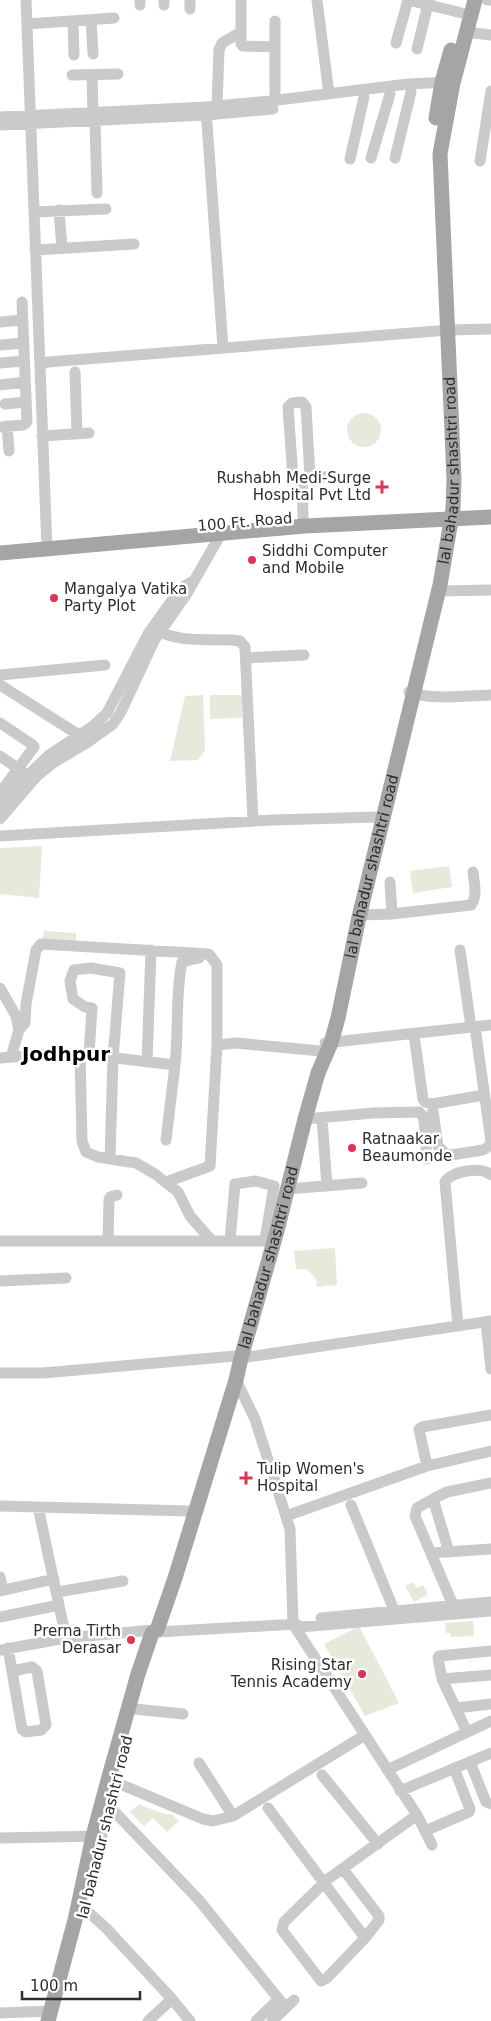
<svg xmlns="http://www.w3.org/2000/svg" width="491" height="2021" viewBox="0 0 491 2021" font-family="'DejaVu Sans',sans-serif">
<rect width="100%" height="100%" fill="#fff"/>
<path fill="#e5eadb" d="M347 430a17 17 0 1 1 34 0a17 17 0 1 1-34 0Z
M203,695L205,750L198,760L170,761L185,696Z
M210,695H242V718L210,719Z
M42,846L39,898L0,894V848Z
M449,866L452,887L413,893L410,871Z
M44,931L76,933V941L43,939Z
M335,1248L337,1285L317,1287L316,1279L307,1269H296L294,1251Z
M413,1582L417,1588L423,1585L428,1594L414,1602L405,1586Z
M473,1621L474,1636L451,1637L450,1633H446L445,1623Z
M359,1626L399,1703L365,1716L324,1644Z
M139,1804L161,1813L173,1815L179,1821L167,1832L153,1818L144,1826L130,1812Z"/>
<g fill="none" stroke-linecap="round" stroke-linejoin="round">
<path stroke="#cacaca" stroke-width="11" d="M26,0L47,549
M317,0L329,94
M408,0L462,13
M487,0H491
M140,5V0
M164,5V0
M190,9V0
M91,20L93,54
M73,21L74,55
M275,21V101
M27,24L114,18
M241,32V44L243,46L275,47
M466,32L491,35
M396,43L408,0
M417,49L429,0
M72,75L118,74
M92,75L93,113
M217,106L219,50L222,43L241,32V0
M206,109L223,348
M0,117L206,107L270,101L408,84L449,82
M95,121L97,193
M0,125L206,115L273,109
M371,158L390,94
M395,158L411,92
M350,159L364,97
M480,161L491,91
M59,210L62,248
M34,212L106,209
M35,250L134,244
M0,322L22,320
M0,345L23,343
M0,363L24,361
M40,365L48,362L449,330L491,329
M75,372L77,434
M0,385L25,382
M5,404L26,402
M7,426L9,451
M0,427L23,425L27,422L22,302
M42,436L89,433
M310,477H326
M302,478L310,477L306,407L302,402L292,403L288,407L293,478H302L303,517
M439,591L491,590
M154,628C175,643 207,639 232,640L240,641L245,647L253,821
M246,658L304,655
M0,675L105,665
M0,685L79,735
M409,692C426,700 470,696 491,695
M0,723L33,745L34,747L0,793
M0,756L23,772
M0,805L15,788L49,755L93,726L107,713L148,634L180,589L193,581
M0,819L37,776L53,763L88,742L113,724L121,712L155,639L186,595L222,532L219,524
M0,836L273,820L377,817L384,820
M390,882L392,914
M359,915L392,914L471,905C478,896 474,883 473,872
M460,950L471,1027
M0,988L16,1016L19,1030L11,1057
M19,1030L25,1023L26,1004L36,950L41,944L209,954L217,965V1045
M414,1035L423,1099L425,1102L432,1104L484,1095
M325,1043L491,1025
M82,1054L175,1065L166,1140
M89,1055L92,1008L85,1007L73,999L70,981L74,970L91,968L120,973L113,1058L110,1159
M0,1058L51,1054H80L82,1141L86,1152L98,1157L136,1163L155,1174L178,1192L190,1216L212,1241
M147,1062L151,950
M175,1065C179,1031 175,996 182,962L199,958
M432,1104L438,1146L446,1154L451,1155L483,1150L489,1146L491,1141L475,1027
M322,1118L327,1186
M305,1119L373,1113L419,1112L423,1116L424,1121L427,1159
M166,1182L210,1166L217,1045L236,1043L321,1051
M287,1189L362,1183
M0,1241H274
M108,1241L109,1200L110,1197L117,1195
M230,1241L235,1184L256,1181L274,1186L265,1240
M0,1281L66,1278
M486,1322L491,1369
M458,1326L445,1182C452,1171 481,1166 491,1175
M0,1373H43L235,1356L241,1358L491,1321
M236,1380L255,1419L290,1529L293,1624L417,1815L432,1845
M427,1466L419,1429L422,1427L491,1415
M433,1499L417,1508L415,1516L453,1605
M351,1505L394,1610
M0,1506L189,1511
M38,1507L66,1638
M286,1516L427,1466L491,1451
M449,1552L433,1499L447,1492L491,1483
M431,1553L491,1549
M0,1577L3,1590
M0,1591L54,1579
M57,1592L123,1581
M0,1617L59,1605
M321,1618L491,1602
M158,1632L296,1624L300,1627L491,1611
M8,1648L22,1729L26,1732L41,1730L46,1725L37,1671L32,1667L12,1671
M0,1650L66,1638L152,1630
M442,1679L491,1675
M456,1708L491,1704
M135,1709L183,1714
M467,1732L442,1679L438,1658L439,1656L491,1651
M470,1762L486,1802L491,1804
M199,1763L233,1816
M387,1770L491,1721
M322,1775L378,1844
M115,1782L203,1819L213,1821L233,1816L365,1735
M400,1791L491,1753
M109,1806L198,1899L286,2008
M268,1808L365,1938
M425,1831L469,1812L470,1809L454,1768
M0,1838L102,1836
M343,1869L379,1916V1920L365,1938L327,1978L321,1981L282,1930L284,1922L328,1879L417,1815
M85,1909L106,1928L172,1999
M0,2013L50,2011
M148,2021L172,1999L190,2021
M256,2021L279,1999
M272,2021L294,2000"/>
<g stroke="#a5a5a5" stroke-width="15">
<path d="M436,118L442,82L451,50"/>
<path d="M0,553L305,526L491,517"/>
<path id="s1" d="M157,1630L175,1578L236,1380L241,1358L277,1231L305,1119L318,1073L331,1043L338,1018L359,917L440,585L453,509L454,479L440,154L453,83L475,0"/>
<path d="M48,2021L75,1920L93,1836L110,1773L138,1674L152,1633"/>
</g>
</g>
<g fill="#de3554" stroke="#fff" stroke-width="2">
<path d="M379.5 479.5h5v5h5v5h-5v5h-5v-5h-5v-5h5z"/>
<circle cx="252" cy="560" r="5"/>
<circle cx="54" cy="598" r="5"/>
<circle cx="352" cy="1148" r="5"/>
<path d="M243.5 1470.5h5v5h5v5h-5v5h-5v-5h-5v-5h5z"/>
<circle cx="131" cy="1640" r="5"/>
<circle cx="362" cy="1674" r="5"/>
</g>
<g text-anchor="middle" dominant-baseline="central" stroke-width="5" stroke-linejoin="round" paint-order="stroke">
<g font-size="15" fill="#2d2d2d" stroke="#fff">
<text stroke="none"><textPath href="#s1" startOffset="1199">lal bahadur shashtri road</textPath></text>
<text transform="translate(245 522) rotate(-5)">100 Ft. Road</text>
<text stroke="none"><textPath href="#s1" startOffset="794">lal bahadur shashtri road</textPath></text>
<text stroke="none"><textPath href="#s1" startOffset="389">lal bahadur shashtri road</textPath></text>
<text transform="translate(105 1827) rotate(-76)">lal bahadur shashtri road</text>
</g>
<g font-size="15" fill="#2d2d2d" stroke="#fff" text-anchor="start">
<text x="371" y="478" text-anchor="end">Rushabh Medi-Surge<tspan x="371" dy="17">Hospital Pvt Ltd</tspan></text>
<text x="262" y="551">Siddhi Computer<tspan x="262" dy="17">and Mobile</tspan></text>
<text x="64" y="589">Mangalya Vatika<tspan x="64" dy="17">Party Plot</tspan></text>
<text x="362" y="1139">Ratnaakar<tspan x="362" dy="17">Beaumonde</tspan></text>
<text x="257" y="1469">Tulip Women's<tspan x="257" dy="17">Hospital</tspan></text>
<text x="121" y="1631" text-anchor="end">Prerna Tirth<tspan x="121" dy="17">Derasar</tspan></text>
<text x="352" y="1665" text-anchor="end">Rising Star<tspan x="352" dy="17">Tennis Academy</tspan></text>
</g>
<g font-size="20" font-weight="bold" fill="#000" stroke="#fff">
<text x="66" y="1054">Jodhpur</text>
</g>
</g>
<path d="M22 1991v8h118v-8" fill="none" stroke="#2d2d2d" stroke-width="2.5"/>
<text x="30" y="1991" font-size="15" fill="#2d2d2d" stroke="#ffffff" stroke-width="4" paint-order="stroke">100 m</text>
</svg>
